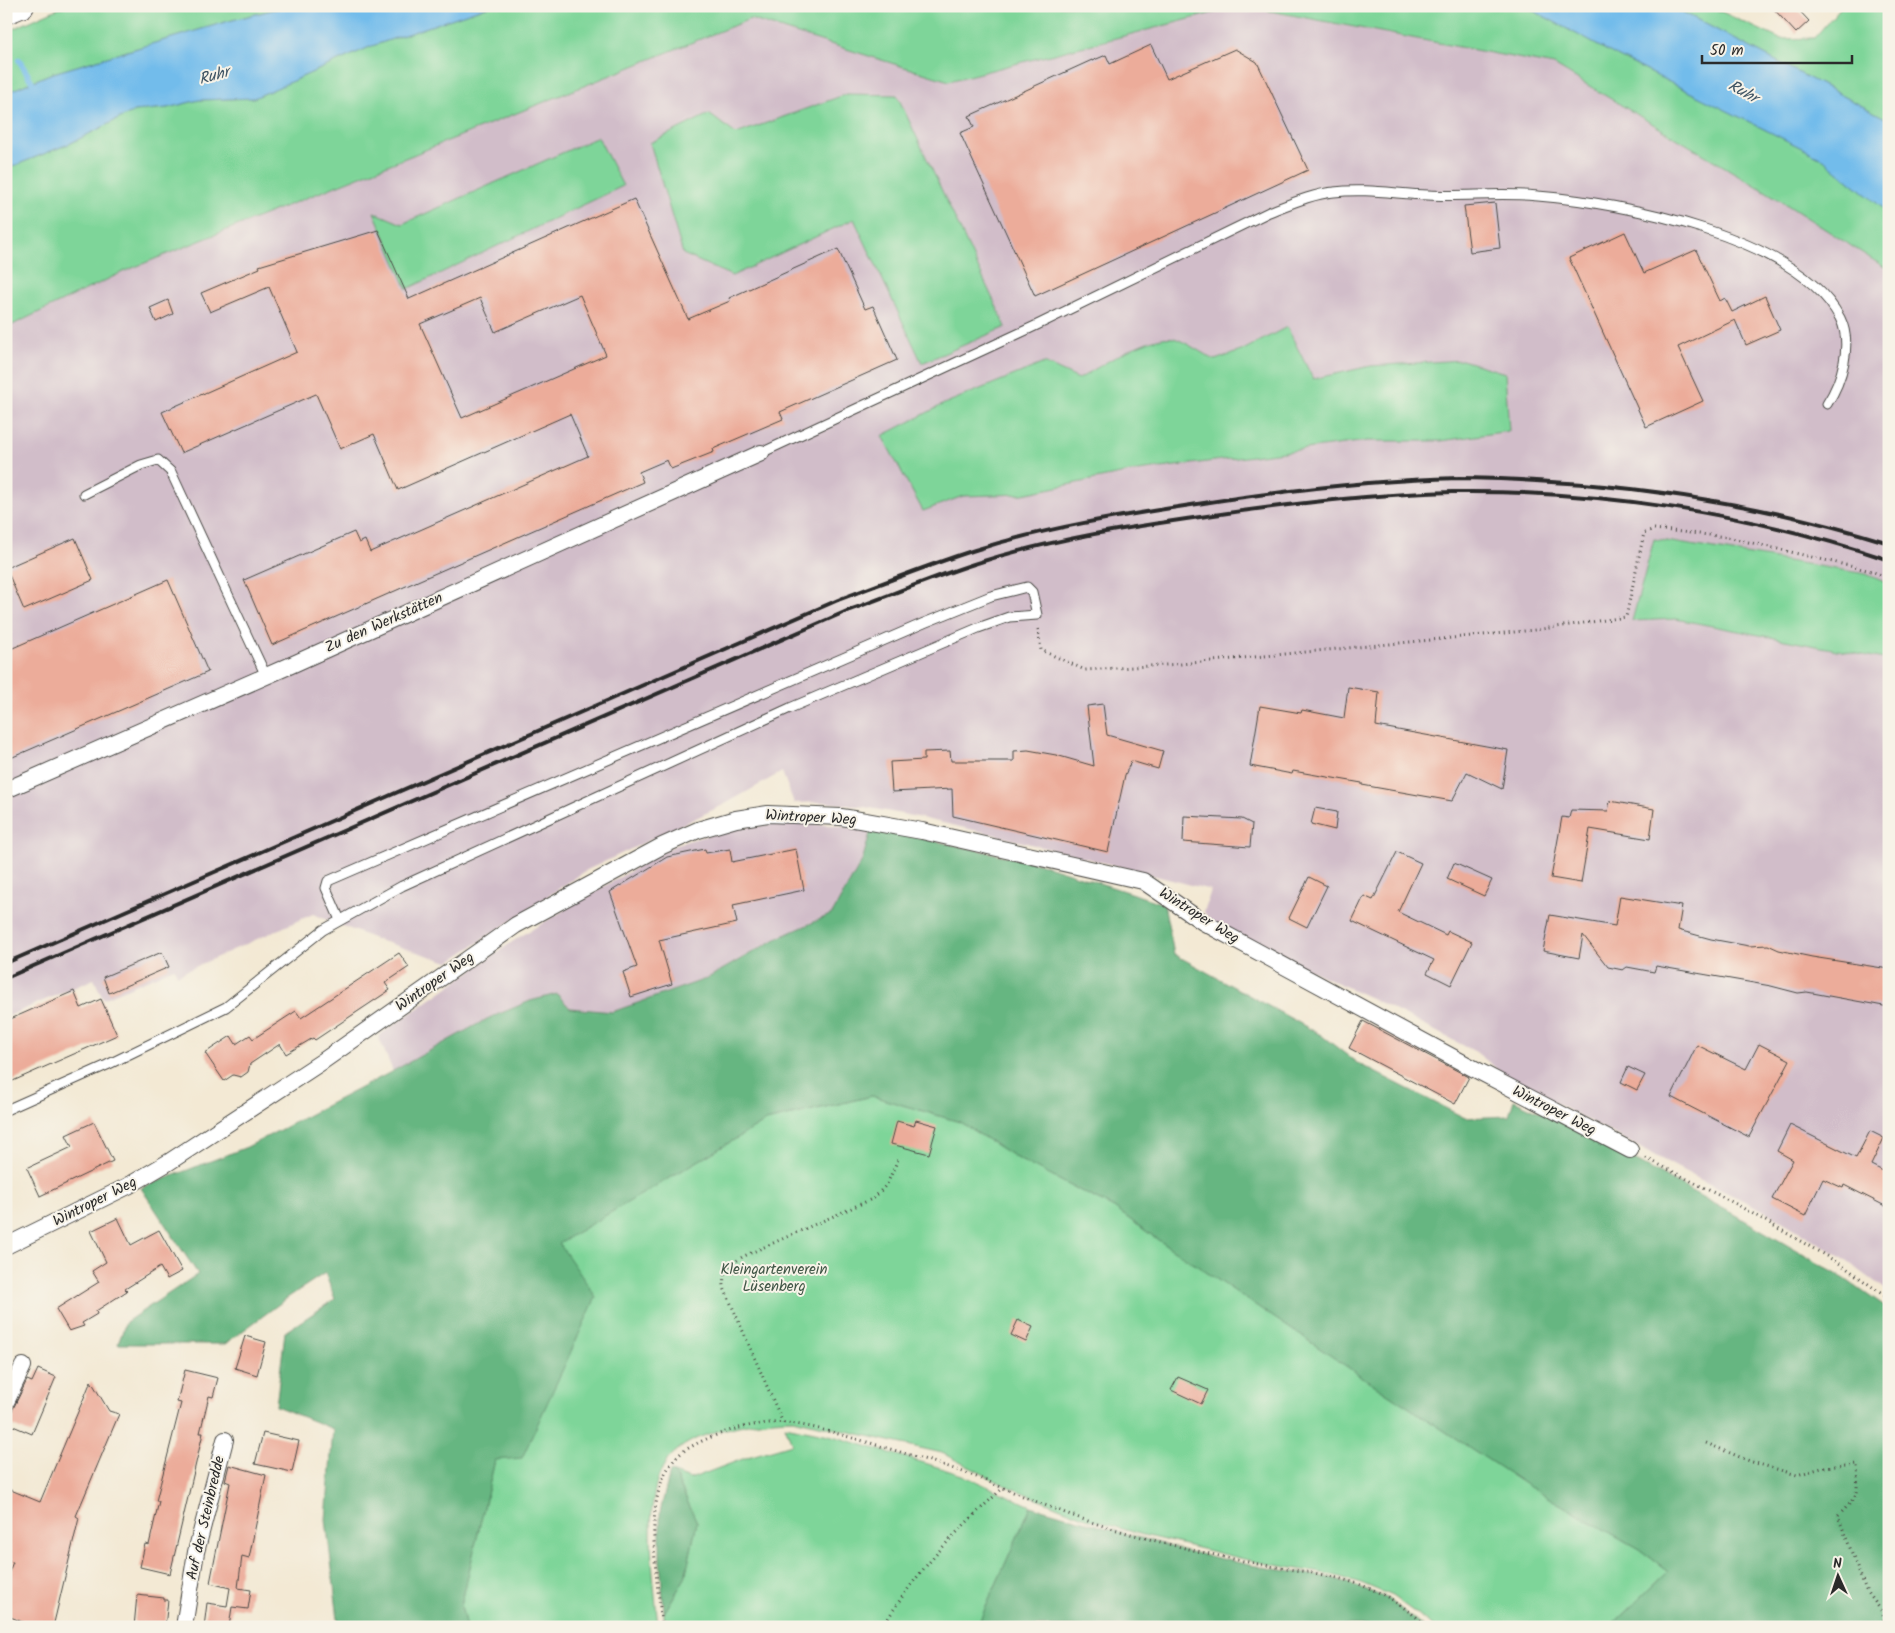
<svg xmlns="http://www.w3.org/2000/svg" width="1895" height="1633" viewBox="0 0 1895 1633" font-family="Kalam,sans-serif">
<rect width="100%" height="100%" fill="#f7f3e8"/>
<filter id="ink" filterUnits="userSpaceOnUse"><feTurbulence type="fractalNoise" baseFrequency=".02" numOctaves="2"/><feDisplacementMap in="SourceGraphic" scale="10" xChannelSelector="R" yChannelSelector="G"/><feConvolveMatrix kernelMatrix="1 2 1 2 8 2 1 2 1" color-interpolation-filters="sRGB"/></filter>
<filter id="wash" filterUnits="userSpaceOnUse"><feTurbulence type="fractalNoise" baseFrequency=".0096" numOctaves="4" result="noise"/><feDisplacementMap in="SourceGraphic" scale="20" xChannelSelector="R" yChannelSelector="G"/><feGaussianBlur stdDeviation="1.12" result="paint"/><feColorMatrix in="noise" values="0 0 0 0 0 0 0 0 0 0 0 0 0 0 0 0 0 1.4 0 .05"/><feComposite in="paint" operator="in"/></filter>
<g filter="url(#wash)">
<rect width="100%" height="100%" fill="#f3e9d4"/>
<path fill="#d1bdc9" fill-rule="evenodd" d="M1240,6L1554,65L1770,194L1889,270V584L1866,574L1654,539L1632,621L1676,619L1889,660V1292L1837,1254L1765,1211L1699,1179L1508,1078L1476,1052L1373,999L1288,960L1211,922L1204,912L1211,890L991,834L912,816L865,807L823,802L794,803L782,772L725,804L587,870L449,962L375,939L313,914L177,975L174,968L103,999L94,979L6,1017V328L125,271L750,19L949,81ZM1287,327L1313,379L1371,366L1441,441H1367L1130,472L1023,494L963,496L1044,363L1079,379L1113,358L1155,339L1174,338L1215,360L1241,351Z
M778,823L831,825L871,830L862,861L832,914L776,939L706,979L612,1012L569,1008L530,1001L487,1019L393,1071L378,1036L518,938L584,898L677,844L730,829Z"/>
<path fill="#7ed599" stroke="#548062" d="M64,6H287L229,21L50,74L6,93V32Z
M489,6H1240L949,81L750,19L125,271L6,328V169L71,143L134,111L167,108L199,100L254,98L372,46Z
M1244,6H1525L1617,56L1820,157L1889,213V270L1770,194L1554,65Z
M1671,6H1709L1780,39L1814,38L1842,6H1889V120Z
M847,94L897,95L1006,327L922,363L854,219L732,276L683,254L650,143L709,114L736,134Z
M598,137L623,186L407,289L374,212L402,224Z
M1287,327L1313,379L1371,366L1462,360L1505,373L1509,431L1441,441H1367L1130,472L1023,494L963,496L923,511L882,436L946,403L1044,363L1079,379C1100,366 1150,333 1174,338C1184,341 1205,355 1215,360L1241,351Z
M1654,539L1866,574L1889,584V660L1676,619L1632,621Z
M872,1096L960,1122L1020,1160L1114,1208L1157,1239L1358,1374L1528,1486L1639,1549L1668,1571L1610,1627H1435L1392,1596L1361,1583L1333,1575L1252,1561L1143,1535L1086,1518L1004,1485L942,1453L793,1419C768,1419 746,1424 722,1430C704,1435 687,1441 674,1453C637,1485 655,1582 658,1627H466L461,1606L495,1460L558,1243L766,1121Z
M785,1426L829,1435L928,1464L962,1475L1031,1506L977,1627H688L664,1618V1613L685,1578L697,1522L674,1473L690,1479L748,1457L792,1444Z"/>
<path fill="#66b681" stroke="#487056" d="M871,830L930,840L1038,863L1164,904L1174,954L1321,1035L1357,1063L1465,1118L1509,1116L1514,1100L1587,1134L1746,1221L1845,1279L1889,1310V1627H1610L1668,1571L1639,1549L1528,1486L1358,1374L1157,1239L1114,1208L1020,1160L960,1122L872,1096L766,1121L559,1243L596,1297L522,1458L495,1460L461,1606L466,1627H339L326,1520L333,1429L276,1406L285,1332L335,1299L325,1273L290,1296L225,1344H118L126,1322L198,1274L141,1188L247,1147L393,1071L487,1019L530,1001L557,994L570,1008L612,1012L706,979L776,939L832,914L862,861Z
M670,1472L674,1473L697,1522L685,1578L664,1613L660,1561V1512Z
M1031,1506L1186,1551L1250,1565L1332,1578L1360,1587L1388,1599L1423,1626L977,1627Z"/>
<path fill="#72bceb" stroke="#4e748b" d="M287,6H489L372,46L254,98L199,100L167,108L134,111L71,143L6,169V93L50,74L229,21Z
M1525,6H1671L1889,120V213L1820,157L1617,56Z"/>
<g fill="none" stroke-linecap="round" stroke-linejoin="round">
<path stroke="#72bceb" stroke-width="6" d="M19,60L35,87"/>
</g>
<g id="blocks">
<path fill="#ecac9a" fill-rule="evenodd" d="M1771,6H1795L1809,21L1796,33Z
M1151,45L1167,79L1235,49L1257,62L1308,170L1035,296L960,133L974,127L969,116L1092,60V61L1106,55L1110,64Z
M634,199L688,319L730,301L729,298L838,249L865,309L873,306L897,360L780,412L783,419L713,449L714,452L671,469L667,460L639,472L643,482L272,645L244,580L354,532L359,543L365,540L370,552L588,456L570,414L398,490L374,434L340,449L316,394L181,453L162,412L297,352L269,287L210,312L201,293L260,268L259,266L378,230L409,299ZM580,295L606,355L462,418L420,324L480,298L495,332Z
M1495,203L1500,248L1470,252L1464,206Z
M1625,232L1644,273L1696,250L1720,301L1725,298L1732,312L1765,296L1780,330L1746,345L1735,320L1678,347L1703,401L1646,427L1569,258Z
M168,300L173,314L156,322L150,308Z
M75,538L93,580L24,610L6,568Z
M168,580L208,672L6,760V651Z
M1348,687L1379,692L1376,726L1508,750L1502,789L1467,772L1452,801L1362,785V783L1293,771L1292,774L1250,766L1260,706L1301,713L1302,710L1344,718Z
M1103,704L1107,735L1163,751L1158,769L1131,761L1125,775L1108,852L953,816L952,789L892,792L890,762L924,760V752L950,751L951,761H1014V751L1028,750L1056,755L1094,766L1087,706Z
M1610,801L1654,809L1650,839L1590,829L1581,883L1551,878L1562,817L1569,818L1571,810L1608,811Z
M1315,808L1337,812L1335,830L1311,824Z
M1184,816L1242,819L1252,824L1250,847L1183,842Z
M705,849L706,853L730,849L732,862L796,849L804,890L733,905L737,923L659,940L672,984L631,997L623,972L637,967L610,892L667,857Z
M1397,852L1421,863L1398,912L1446,935L1448,931L1472,942L1451,985L1427,973L1434,960L1352,921L1364,896L1373,900Z
M1454,863L1492,880L1484,896L1447,879Z
M1309,877L1327,886L1307,927L1289,918Z
M1620,896L1682,906L1678,930L1711,939L1749,946L1768,945L1779,950L1812,957L1889,969V1007L1807,992L1798,993L1771,986L1656,966L1654,972L1627,967L1623,970L1608,967L1583,935L1579,958L1543,951L1550,915L1615,926Z
M162,952L169,967L109,993L103,977Z
M399,953L409,967L385,983L390,990L315,1040L313,1038L286,1054L280,1044L250,1064L248,1072L241,1077L233,1075L224,1081L205,1053L231,1036L236,1044L250,1035L253,1039L296,1011L301,1018Z
M74,991L81,1008L101,999L117,1035L6,1084V1021Z
M1363,1021L1469,1077L1455,1104L1349,1048Z
M1759,1044L1790,1060L1749,1137L1671,1097L1697,1045L1746,1069Z
M1628,1067L1645,1075L1637,1090L1621,1082Z
M916,1120L937,1126L929,1154L891,1144L897,1121L914,1126Z
M94,1122L113,1161L40,1196L27,1168L72,1147L66,1135Z
M1790,1125L1856,1158L1870,1131L1884,1138L1871,1165L1889,1174V1208L1844,1185L1843,1188L1823,1179L1805,1216L1772,1199L1793,1160L1777,1151Z
M118,1218L131,1245L159,1230L182,1271L167,1279L160,1267L125,1289L127,1291L96,1311L97,1314L82,1323L84,1326L69,1331L56,1309L99,1282L92,1271L106,1262L91,1231Z
M1018,1320L1033,1327L1026,1342L1011,1335Z
M245,1336L266,1342L257,1375L235,1368Z
M38,1369L56,1377L32,1434L6,1423L27,1380L32,1382Z
M185,1370L218,1378L213,1397L209,1396L200,1433H203L170,1574L140,1567L145,1544L149,1545L159,1501H156L181,1403L177,1402Z
M1178,1377L1208,1390L1201,1404L1171,1390Z
M91,1381L109,1411L119,1414L76,1516L79,1518L53,1627H34L6,1615V1579L13,1562L6,1561V1488L40,1502Z
M263,1433L299,1441L292,1472L255,1464Z
M229,1465L266,1475L249,1558L242,1556L238,1588L251,1590L248,1609L232,1607L229,1627H204L207,1603L227,1606L230,1588L210,1583L230,1483L225,1481Z
M137,1595L164,1598V1600H168L165,1627H134Z"/>
</g>
</g>
<g filter="url(#ink)">
<use href="#blocks" fill-opacity="0" stroke="#494844" stroke-width="1"/>
<g fill="none" stroke-linecap="round" stroke-linejoin="round">
<defs>
<path id="service" d="M761,453L1035,326L1269,212C1290,204 1312,194 1334,192C1365,188 1397,194 1428,195C1465,197 1501,192 1538,196C1622,203 1797,236 1840,318C1853,344 1842,381 1827,404
M84,494L141,465L158,460L171,472L266,676
M6,1110L107,1065L226,1007L323,930L402,886L790,708L978,628L1009,617L1037,615L1032,592L1027,587L991,596L924,623L328,881L326,888L340,920"/>
<path id="minor" d="M6,790L289,666L761,453
M6,1246L128,1186L169,1162L323,1061L516,925L662,846L698,830L736,819L768,814L841,817L854,819L922,831L1143,881L1203,922L1467,1065L1630,1150
M6,1402L23,1366
M184,1627L196,1552L225,1440"/>
<path id="secondary" d="M6,13L23,6"/>
</defs>
<use href="#service" stroke="#494844" stroke-width="11"/>
<use href="#minor" stroke="#494844" stroke-width="18"/>
<use href="#secondary" stroke="#494844" stroke-width="24"/>
<path stroke="#494844" stroke-width="3" stroke-dasharray="1 4" stroke-linecap="butt" d="M1038,629L1041,650L1085,670L1181,664L1535,630L1626,617L1644,533L1654,529L1727,537L1871,571L1889,578
M1646,1158L1736,1204L1842,1265L1889,1299
M783,1423L725,1290C720,1272 729,1265 744,1256L874,1198L887,1184L899,1157
M1706,1443L1752,1462L1797,1475L1825,1467L1857,1464C1858,1493 1859,1495 1838,1516L1866,1590L1883,1613L1885,1627
M662,1627C658,1577 637,1485 684,1451C709,1434 757,1420 787,1423C814,1426 841,1435 867,1442C903,1453 939,1463 974,1476C1012,1491 1049,1508 1088,1521C1140,1538 1194,1551 1248,1562C1295,1572 1347,1573 1389,1598C1403,1606 1416,1617 1429,1627
M883,1627C914,1573 957,1530 1003,1488"/>
<use href="#service" stroke="#fff" stroke-width="9"/>
<use href="#minor" stroke="#fff" stroke-width="16"/>
<use href="#secondary" stroke="#fff" stroke-width="22"/>
<path stroke="#2b2b2b" stroke-width="4" d="M6,963L838,600C883,583 928,565 975,550C1045,528 1118,516 1191,505C1280,491 1369,480 1459,478C1500,478 1541,481 1583,484C1687,493 1789,512 1889,543
M6,978L847,611C890,595 933,577 977,563C1052,539 1130,527 1207,516C1288,504 1370,494 1452,492C1599,490 1750,513 1889,560"/>
</g>
</g>
<g text-anchor="middle" dominant-baseline="central" stroke-width="4" stroke-linejoin="round" paint-order="stroke">
<g font-size="15" fill="#2b2b2b" stroke="#f7f3e8">
<text transform="translate(384 623) rotate(-24)">Zu den Werkstätten</text>
<text transform="translate(811 818) rotate(3)">Wintroper Weg</text>
<text transform="translate(1199 916) rotate(32)">Wintroper Weg</text>
<text transform="translate(435 982) rotate(-35)">Wintroper Weg</text>
<text transform="translate(1554 1111) rotate(27)">Wintroper Weg</text>
<text transform="translate(95 1202) rotate(-27)">Wintroper Weg</text>
<text transform="translate(206 1518) rotate(-77)">Auf der Steinbredde</text>
</g>
<g font-size="15" fill="#405646" stroke="#f7f3e8">
<text x="774" y="1270">Kleingartenverein<tspan x="774" dy="17">Lüsenberg</tspan></text>
</g>
<g font-size="16" font-style="italic" fill="#405665" stroke="#f7f3e8">
<text transform="translate(214 76) rotate(-16)">Ruhr</text>
<text transform="translate(1743 92) rotate(29)">Ruhr</text>
</g>
</g>
<rect width="1895" height="1633" fill="none" stroke="#f7f3e8" stroke-width="25"/>
<g transform="translate(1838 1576) rotate(357)" stroke="#f7f3e8" stroke-width="4" paint-order="stroke">
<path d="M0-4L9 19L0 12L-9 19Z" fill="#2b2b2b"/>
<text y="-8" font-size="14" font-weight="bold" text-anchor="middle" fill="#2b2b2b">N</text>
</g>
<path d="M1702 55v8h150v-8" fill="none" stroke="#2b2b2b" stroke-width="2.5"/>
<text x="1710" y="55" font-size="15" fill="#2b2b2b" stroke="#f7f3e8" stroke-width="4" paint-order="stroke">50 m</text>
</svg>
